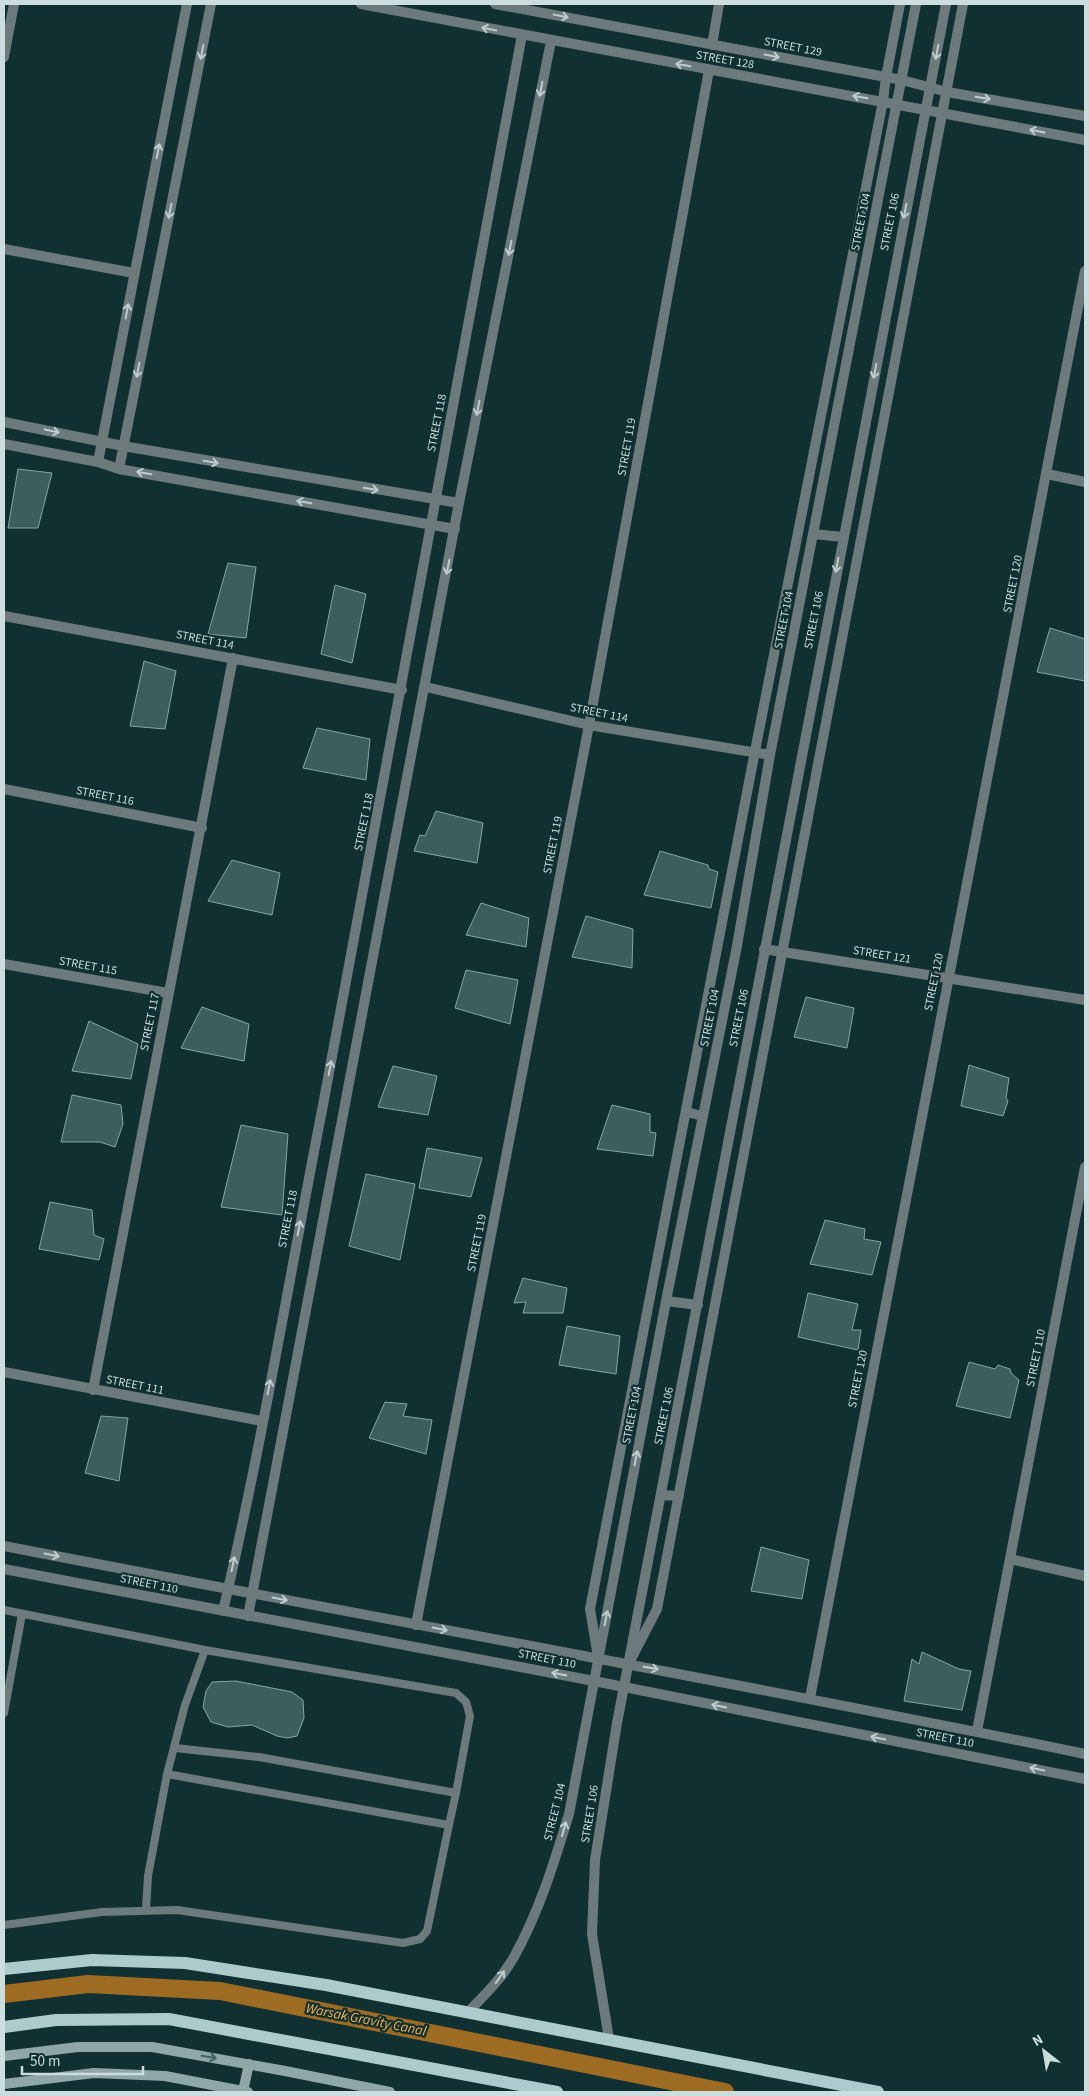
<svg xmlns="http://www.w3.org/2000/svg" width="1089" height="2096" viewBox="0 0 1089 2096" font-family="'Source Sans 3',sans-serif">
<rect width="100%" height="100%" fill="#103032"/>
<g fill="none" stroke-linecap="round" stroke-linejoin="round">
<path stroke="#9e6b22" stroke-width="18" d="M4,1994L88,1984L220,1991L725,2092"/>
</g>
<path fill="#3d5e5f" stroke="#84a7a8" d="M18,469L52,473L38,528H8Z
M228,563L256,567L246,638L208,634Z
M335,585L366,594L352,663L321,654Z
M1050,628L1085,639V681L1037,672Z
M144,661L176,671L165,729L130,726Z
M317,728L370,739L366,780L303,768Z
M436,811L483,823L477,863L414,851L420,835L425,836Z
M660,851L708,865L709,869L718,872L711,908L644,895Z
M232,860L280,873L272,915L208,901Z
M481,903L529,918L526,947L466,935Z
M586,916L633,929L632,968L572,957Z
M466,970L518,980L510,1024L455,1008Z
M806,997L854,1008L847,1048L794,1037Z
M202,1007L249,1024L244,1061L181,1048Z
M89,1021L138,1044L131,1079L72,1071Z
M969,1065L1009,1078L1006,1098L1008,1101L1003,1116L961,1106Z
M393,1066L437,1076L428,1115L378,1107Z
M72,1095L121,1105L123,1124L115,1147L100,1142H61Z
M612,1105L650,1114V1132L656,1133L653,1156L597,1149Z
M241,1125L288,1134L282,1215L221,1207Z
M427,1148L482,1158L471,1197L419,1188Z
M366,1174L415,1184L400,1260L349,1246Z
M50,1202L92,1210L94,1235L104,1239L99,1260L39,1249Z
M825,1220L865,1229L864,1239L881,1242L872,1275L810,1264Z
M523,1278L567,1288L563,1313H523L526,1302L514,1303Z
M808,1293L858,1304L852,1330H861L858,1350L798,1337Z
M567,1326L620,1336L616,1374L559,1365Z
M969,1362L995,1369L998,1365L1010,1369L1011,1373L1019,1380L1010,1418L956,1406Z
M385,1402L407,1404L403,1416L432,1420L426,1454L369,1438Z
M101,1416L128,1418L119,1481L85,1473Z
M761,1547L809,1560L802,1599L751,1591Z
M922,1652L959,1669L971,1671L962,1710L904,1701L912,1659L919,1664Z
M236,1681L292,1692L303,1700L304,1718L297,1736L287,1738L277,1736L252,1725L228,1727L211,1722L203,1707L206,1691L212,1682Z"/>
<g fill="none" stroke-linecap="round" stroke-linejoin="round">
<path stroke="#6c7a7b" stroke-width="8" d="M4,1610L205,1650L456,1693L466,1702L470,1716L456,1793
M4,1713L22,1614
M175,1748L259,1757L456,1793L449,1825
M146,1909L148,1876L167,1774L185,1705L205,1650
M4,1925L102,1912L177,1910L403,1943L420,1939L427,1931L449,1825L167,1774"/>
<path stroke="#6c7a7b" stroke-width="10" d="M361,4L1085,140
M495,4L902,80L947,92L1085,116
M712,45L719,4
M4,57L14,4
M4,249L134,273
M4,422L123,446L459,503
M4,444L98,462L119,469L455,529
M98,462L187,4
M119,469L211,4
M1047,474L1085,482
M4,616L402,690
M426,687L589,725L770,755
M4,789L202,828
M764,949L1085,1000
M4,964L168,993
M686,1112L703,1116
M4,1372L262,1421
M93,1390L233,658
M661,1495L679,1496
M4,1546C364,1616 726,1680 1085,1754
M1010,1559L1085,1576
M4,1569L594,1681L1085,1779
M223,1611C262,1444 290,1274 323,1105C391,749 455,392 522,35
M248,1616L459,503L551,41
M416,1625L589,725L709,70
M598,1657L590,1609L755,751L883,101L886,77L900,4
M630,1661L657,1609L963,4
M810,1698L1085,271
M977,1731L1085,1167"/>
<path stroke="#6c7a7b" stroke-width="10" d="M813,534L843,537
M666,1301L698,1305
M467,2013C484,1996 502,1978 514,1957C539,1912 554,1863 569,1814L666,1301L737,946L770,755L916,4
M609,2039L592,1934L595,1860L617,1723L946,4"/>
<path stroke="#90a7a8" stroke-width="10" d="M4,2056L78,2047H152L285,2071L390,2092
M4,2084L94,2073L165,2076L248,2092
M243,2091L249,2064"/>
<path stroke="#adcacc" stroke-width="12" d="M4,1969L92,1960L185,1963L326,1985L878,2092
M4,2027L56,2020L169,2019L557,2092"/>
</g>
<defs><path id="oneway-shaft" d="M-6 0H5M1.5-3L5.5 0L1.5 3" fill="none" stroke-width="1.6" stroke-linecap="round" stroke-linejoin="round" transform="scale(1.25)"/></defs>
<g stroke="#bdcece">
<use href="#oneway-shaft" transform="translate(561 16) rotate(11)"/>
<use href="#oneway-shaft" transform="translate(489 29) rotate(-169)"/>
<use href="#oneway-shaft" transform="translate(202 52) rotate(101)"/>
<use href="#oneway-shaft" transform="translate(937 52) rotate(101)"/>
<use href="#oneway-shaft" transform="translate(772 56) rotate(11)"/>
<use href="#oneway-shaft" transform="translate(683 65) rotate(-170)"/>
<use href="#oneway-shaft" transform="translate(541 89) rotate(101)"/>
<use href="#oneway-shaft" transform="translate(860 97) rotate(-170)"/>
<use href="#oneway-shaft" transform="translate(983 98) rotate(10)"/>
<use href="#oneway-shaft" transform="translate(1037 131) rotate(-169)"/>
<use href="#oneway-shaft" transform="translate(158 151) rotate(-79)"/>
<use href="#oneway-shaft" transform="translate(170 211) rotate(101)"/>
<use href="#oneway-shaft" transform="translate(905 211) rotate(101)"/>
<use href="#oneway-shaft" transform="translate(510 248) rotate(101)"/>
<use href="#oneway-shaft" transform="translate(127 311) rotate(-80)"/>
<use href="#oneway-shaft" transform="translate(138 370) rotate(101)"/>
<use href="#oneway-shaft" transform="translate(875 371) rotate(101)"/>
<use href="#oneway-shaft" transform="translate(478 408) rotate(101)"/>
<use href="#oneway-shaft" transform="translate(52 431) rotate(11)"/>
<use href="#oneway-shaft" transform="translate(211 462) rotate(10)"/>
<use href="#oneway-shaft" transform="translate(144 473) rotate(-170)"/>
<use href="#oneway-shaft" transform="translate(371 489) rotate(10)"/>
<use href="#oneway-shaft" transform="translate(304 502) rotate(-170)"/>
<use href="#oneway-shaft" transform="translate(837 565) rotate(101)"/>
<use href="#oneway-shaft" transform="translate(448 567) rotate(101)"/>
<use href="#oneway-shaft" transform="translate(330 1068) rotate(-79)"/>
<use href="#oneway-shaft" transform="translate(299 1228) rotate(-79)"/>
<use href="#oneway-shaft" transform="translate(269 1387) rotate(-79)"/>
<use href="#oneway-shaft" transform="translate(636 1458) rotate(-79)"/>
<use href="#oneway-shaft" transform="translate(52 1555) rotate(11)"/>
<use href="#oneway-shaft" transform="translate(233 1564) rotate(-79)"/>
<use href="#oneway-shaft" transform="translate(280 1599) rotate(11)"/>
<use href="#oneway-shaft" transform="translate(606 1618) rotate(-79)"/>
<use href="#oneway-shaft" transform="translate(440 1629) rotate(11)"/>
<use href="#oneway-shaft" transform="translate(651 1668) rotate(10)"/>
<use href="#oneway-shaft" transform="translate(559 1674) rotate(-169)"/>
<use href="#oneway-shaft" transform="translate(719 1706) rotate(-169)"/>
<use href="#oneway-shaft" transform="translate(878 1738) rotate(-169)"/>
<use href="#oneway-shaft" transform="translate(1037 1769) rotate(-169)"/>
<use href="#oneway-shaft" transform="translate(564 1829) rotate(-74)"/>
<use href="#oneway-shaft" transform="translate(500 1977) rotate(-55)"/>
</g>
<use stroke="#436061" href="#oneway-shaft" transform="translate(209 2057) rotate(10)"/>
<g text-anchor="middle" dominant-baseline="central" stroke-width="4.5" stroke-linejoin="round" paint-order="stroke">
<g font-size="12" fill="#cbdddd" stroke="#103032">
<text transform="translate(793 47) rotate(11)">STREET 129</text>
<text transform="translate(725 60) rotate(10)">STREET 128</text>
<text transform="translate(861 222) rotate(-79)">STREET 104</text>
<text transform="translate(890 222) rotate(-79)">STREET 106</text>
<text transform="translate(437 423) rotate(-79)">STREET 118</text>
<text transform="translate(627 447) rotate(-80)">STREET 119</text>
<text transform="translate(1013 584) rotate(-79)">STREET 120</text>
<text transform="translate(784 620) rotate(-79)">STREET 104</text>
<text transform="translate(814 620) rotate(-79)">STREET 106</text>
<text transform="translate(205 640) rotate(11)">STREET 114</text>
<text transform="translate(599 713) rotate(11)">STREET 114</text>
<text transform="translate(105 796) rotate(11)">STREET 116</text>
<text transform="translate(364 822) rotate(-79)">STREET 118</text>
<text transform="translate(553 845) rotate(-79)">STREET 119</text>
<text transform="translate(882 955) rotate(9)">STREET 121</text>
<text transform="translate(88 966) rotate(10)">STREET 115</text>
<text transform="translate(934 982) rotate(-79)">STREET 120</text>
<text transform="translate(710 1018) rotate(-79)">STREET 104</text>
<text transform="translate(739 1018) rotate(-79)">STREET 106</text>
<text transform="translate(150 1022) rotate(-79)">STREET 117</text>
<text transform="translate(288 1219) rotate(-79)">STREET 118</text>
<text transform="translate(477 1243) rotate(-79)">STREET 119</text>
<text transform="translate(1036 1358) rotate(-79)">STREET 110</text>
<text transform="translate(858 1379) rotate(-79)">STREET 120</text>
<text transform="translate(135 1385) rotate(11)">STREET 111</text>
<text transform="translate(632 1415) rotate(-79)">STREET 104</text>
<text transform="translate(664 1416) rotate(-79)">STREET 106</text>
<text transform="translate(149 1584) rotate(11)">STREET 110</text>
<text transform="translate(547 1659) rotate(11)">STREET 110</text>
<text transform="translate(945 1738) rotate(11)">STREET 110</text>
<text transform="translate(555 1812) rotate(-76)">STREET 104</text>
<text transform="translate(590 1814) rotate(-81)">STREET 106</text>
</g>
<g font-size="14" font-style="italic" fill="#f8b152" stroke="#103032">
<text transform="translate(366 2020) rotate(11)">Warsak Gravity Canal</text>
</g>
</g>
<rect width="1089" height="2096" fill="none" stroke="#cbdddd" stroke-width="10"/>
<g transform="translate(1044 2051) rotate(329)" stroke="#103032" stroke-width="4" paint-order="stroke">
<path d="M0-4L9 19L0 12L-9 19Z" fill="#cbdddd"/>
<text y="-8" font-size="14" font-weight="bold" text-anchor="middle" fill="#cbdddd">N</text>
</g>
<path d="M22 2066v8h121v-8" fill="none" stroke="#cbdddd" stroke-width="2.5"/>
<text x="30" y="2066" font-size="15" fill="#cbdddd" stroke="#103032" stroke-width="4" paint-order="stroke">50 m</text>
</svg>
